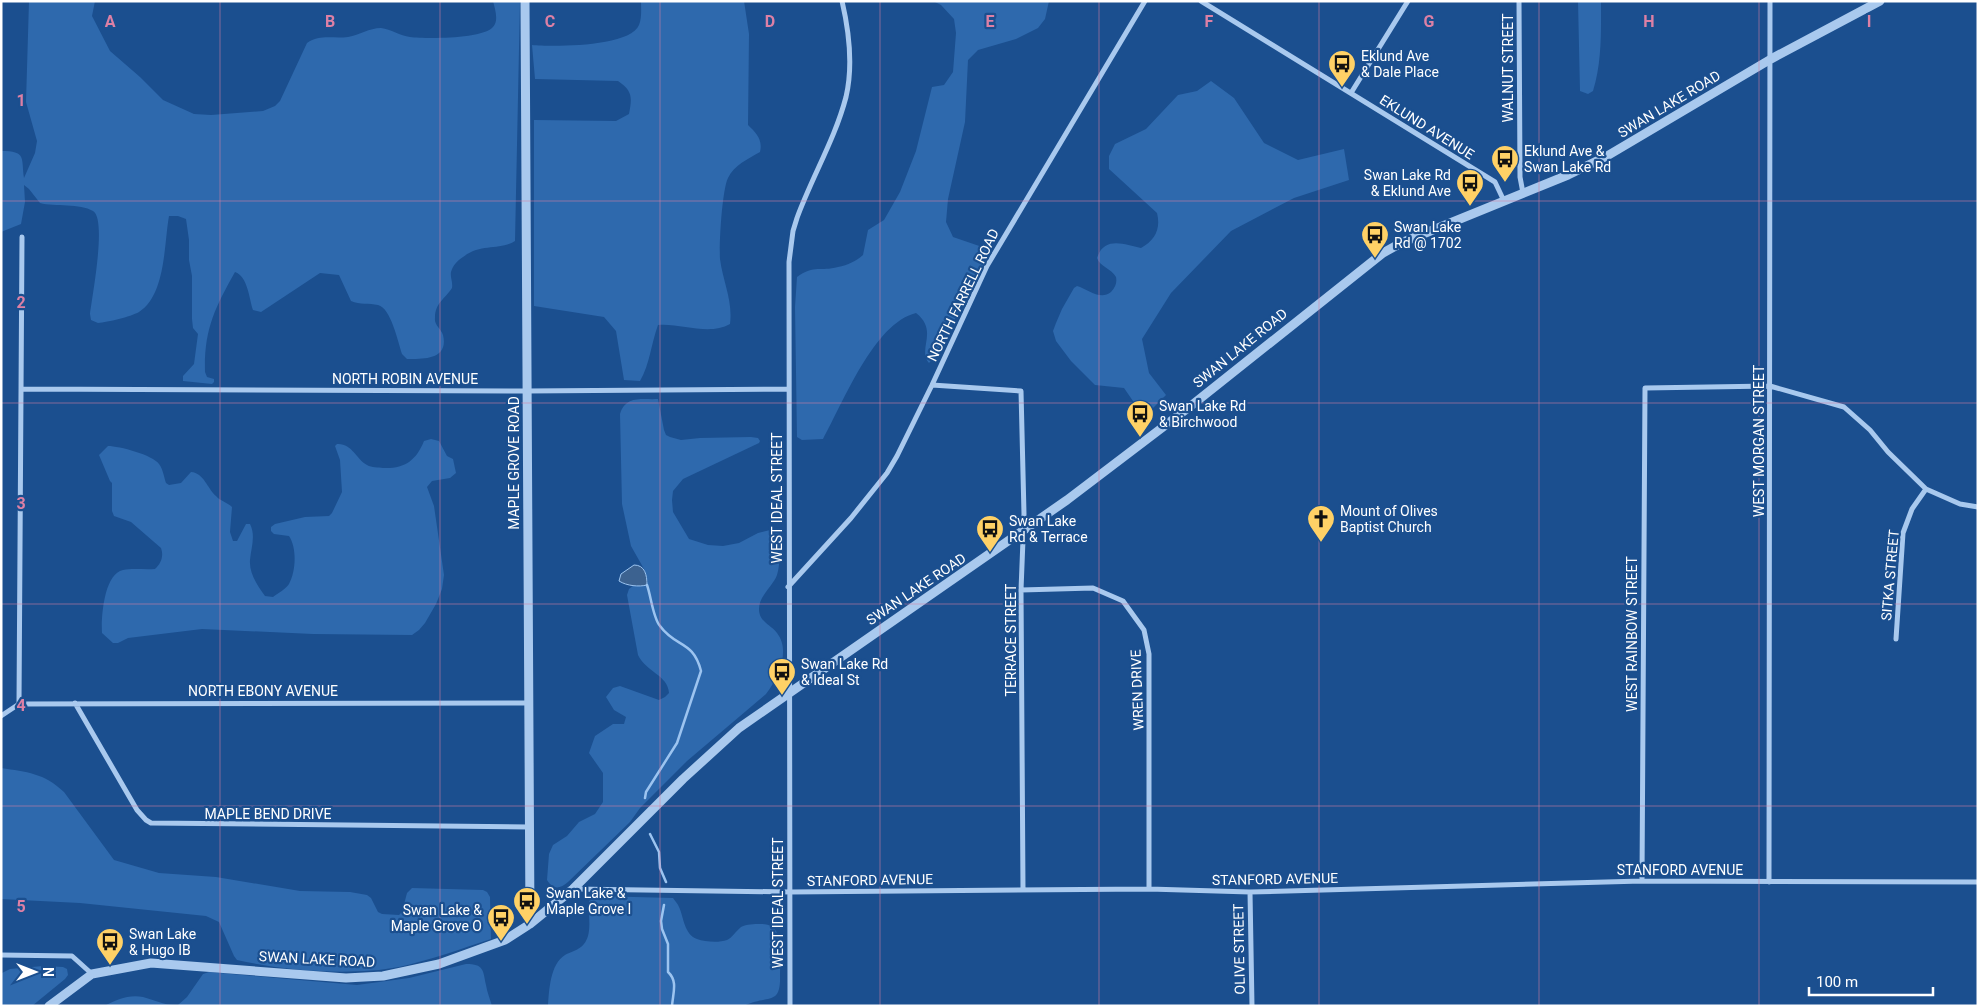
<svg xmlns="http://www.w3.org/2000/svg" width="1979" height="1007" viewBox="0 0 1979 1007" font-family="Roboto,sans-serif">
<rect width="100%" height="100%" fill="#1b4f8f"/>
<path fill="#2e69ad" d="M29,1H95L92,16L110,51L140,77L163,100L194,114L211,115L263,111L275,106L280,101L307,43C320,34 333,39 348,37C360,35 369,28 381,28C391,29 400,36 410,37C426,39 483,39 493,27C499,21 495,9 493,1H520L515,241C499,251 481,243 463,257C457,261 453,265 451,272C450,277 453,282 452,288C445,299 435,303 435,318C434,325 441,329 443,335C449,360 423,359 407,359L402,354C398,342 391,308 378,305C369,303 360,305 351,301L339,275L320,273L261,312L253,310C249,298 248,277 235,272C215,308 204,329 205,372L207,377L214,379V382L212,384L183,381V376L194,364L198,334L193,328L192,319V276L189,260V240L186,219L178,216H169C164,243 166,295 139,312C130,317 108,322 98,323L91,320L90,314C92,297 107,219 93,211C80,203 55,207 40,203L29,189L24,185L25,202L21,224L1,232V151C27,151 21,158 24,178L35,153L37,141L26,102Z
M641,1H744L749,34L748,125C756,133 763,139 760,152C748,159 734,165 728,178C722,190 719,245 720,259C723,282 733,301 730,324C709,336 681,323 658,325C651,344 650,364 640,381L624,380L616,331L604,317L534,306V120L616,121L629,114C632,98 633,91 618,81L535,79L532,45C553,47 630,47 639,25C642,18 641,8 641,1Z
M933,1H1049L1045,19L1038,28L1016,39L978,50L968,60L965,122L948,199L946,222L953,237L991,250L936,355L929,363C917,349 939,331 916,313C874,323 843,403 823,439L802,440L797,437L795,307L797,277C815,264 820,272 838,267C848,265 856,261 863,255L868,230L884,220L900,192L916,151L932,87L944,85L953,72L956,33L954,19L941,5Z
M1578,1H1601C1601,32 1602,62 1593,91L1588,94L1580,91Z
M1211,81L1234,98L1264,143L1298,160L1344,149L1349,180L1294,198L1231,231L1171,293L1142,339L1149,373L1166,395L1144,417L1124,388L1095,385L1071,361L1056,341L1053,331L1056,323L1062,309L1074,288L1077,286C1088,289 1100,301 1111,292C1116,287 1117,282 1116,277C1111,268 1100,267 1097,258C1104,236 1124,244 1141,248C1155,240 1161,229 1157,213L1109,169V156L1115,144L1146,129L1178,95L1197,91Z
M658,399L664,430L666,435L670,437L681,440L700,438L751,437L758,438L760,441L759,443L683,479L673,491L672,500L673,512L689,539L708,545L723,546L739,543L758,533L774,529L779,532C779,545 781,562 777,575C773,586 759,596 759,609C759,622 770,624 777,633C791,651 778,679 766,694L687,761L640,808L630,822L568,882C560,889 553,890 547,880L549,854L553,845L567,836L579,822L595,814L603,802V773L589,753L595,736L613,724H624L626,717L614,710L606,697L613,688L620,686L659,700L665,697L669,693C668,675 646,672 638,655L627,595L629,589L634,585L642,586L648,582L644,569L631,546L622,504L620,414C626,395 642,400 658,399Z
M431,439L439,441L447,456L453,459L456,473L450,478L432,481L427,487L434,506L444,575L442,589L436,604L425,623L419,630L412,635L313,634L202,629L128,638L118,643H113L102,633C101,617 104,574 123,570C133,568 145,570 155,569C161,564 164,556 161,548L131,522L114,516L112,511V483L110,481L99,455L108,446C119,446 153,455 159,464C163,469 164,477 166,483L169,485L181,483L191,472C204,473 207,488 216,496C220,501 227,502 232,507L230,532L233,541H237L246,524H250C256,536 251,548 250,560C249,573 257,585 265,596L273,597C278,593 286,589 289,584C296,571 297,548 289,536L274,534L271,531V527L275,524L305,517L329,516L332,513L342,492L340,460L335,446L337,444C352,443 356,459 367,465C372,468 378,467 383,468C404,469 416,461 424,441Z
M1,768C27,772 44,773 64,792L114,860L159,873L216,877L300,891L350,892L367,895L371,898L378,912L382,914L399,915L402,912L407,893L412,888L483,890L487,892L490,897L491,939C461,949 430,960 399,967C351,976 285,971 237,960L234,956L219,922L206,916L80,903L1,899Z
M596,896L673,898C675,901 678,904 679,907C684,918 684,934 697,939C705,942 719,943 727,940C732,938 736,931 741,927C747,924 754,924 760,924C786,922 780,957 780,975C781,1007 768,994 744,1006H548C549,991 550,964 565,955C575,950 584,949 588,936C591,925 588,912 589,901Z
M466,964C484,964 483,970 486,985C487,992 490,999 492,1006H104C116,1000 129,994 143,997C155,1000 165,1006 178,1005L187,997L203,974L209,972L357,985L409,978Z
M43,966L63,967L67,969L68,975L65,979L32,1006H1L2,973L10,969Z"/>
<path fill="#3c6290" stroke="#9cc4f0" d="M634,565C645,565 647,575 647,585C639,587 627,586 619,581L621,574Z"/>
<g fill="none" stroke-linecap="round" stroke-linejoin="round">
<path stroke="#9cc4f0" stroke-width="2.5" d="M645,798L646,792L677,743L701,671C693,640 676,648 660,626C653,618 651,596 647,585
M650,834L659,852L660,868L666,882
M664,905L661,921L662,929L668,944V972C678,981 673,993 672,1006"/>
<path stroke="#a9c9ee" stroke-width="5" d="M1201,1L1495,182L1504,201
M1519,1L1520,177L1523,193
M1351,93L1408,1
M932,385L1021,391L1024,514L1021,590L1023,889
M21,389L527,391L789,389
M788,587L851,518L887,473L897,456L932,385L987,266L1145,1
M1021,590L1093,588L1123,601L1144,630L1149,654V889
M1896,639L1903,533L1912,509L1926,489
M75,703L137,810L146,820L151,823L529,827
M19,704L22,237
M1,716L19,704L528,703
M1642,881L1645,388L1770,386L1844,407L1870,430L1888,452L1926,489L1960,504L1978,507
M1769,882L1770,1
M573,889L790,892L1149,889L1250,892L1642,881L1978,882
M1250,892L1252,1006
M1,955L72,956L92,974
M790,1006C789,758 789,510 789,262L793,231L797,218C812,177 835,139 846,97C853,67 849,31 842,1"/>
<path stroke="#a9c9ee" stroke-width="9" d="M525,1L530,924
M49,1006L92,974L151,963L346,978L383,976L439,964L505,940L530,924L573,889L683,779L739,728L1067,500L1192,405L1383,253L1401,243L1568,175L1607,156L1771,59L1880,1"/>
</g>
<path fill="none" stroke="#dd80a5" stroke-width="1" stroke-opacity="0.55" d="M220,1V1006M440,1V1006M660,1V1006M880,1V1006M1099,1V1006M1319,1V1006M1539,1V1006M1759,1V1006M1,201H1978M1,403H1978M1,604H1978M1,806H1978"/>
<defs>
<symbol id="bus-pin" viewBox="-11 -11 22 30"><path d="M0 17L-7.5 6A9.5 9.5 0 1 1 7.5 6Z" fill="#ffd166" stroke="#1b4f8f"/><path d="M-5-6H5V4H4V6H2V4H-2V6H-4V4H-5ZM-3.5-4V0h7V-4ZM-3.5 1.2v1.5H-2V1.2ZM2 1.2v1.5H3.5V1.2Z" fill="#111"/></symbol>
<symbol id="church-pin" viewBox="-11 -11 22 30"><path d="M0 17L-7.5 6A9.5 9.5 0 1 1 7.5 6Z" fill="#ffd166" stroke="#1b4f8f"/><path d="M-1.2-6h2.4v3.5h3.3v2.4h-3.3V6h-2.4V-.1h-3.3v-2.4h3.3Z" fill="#111"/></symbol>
</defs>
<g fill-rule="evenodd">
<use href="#bus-pin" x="1326" y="48" width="32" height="43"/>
<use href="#bus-pin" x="1489" y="143" width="32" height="43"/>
<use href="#bus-pin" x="1454" y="167" width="32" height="43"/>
<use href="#bus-pin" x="1359" y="219" width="32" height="43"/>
<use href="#bus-pin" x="1124" y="398" width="32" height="43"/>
<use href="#church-pin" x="1305" y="503" width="32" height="43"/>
<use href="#bus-pin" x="974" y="513" width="32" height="43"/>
<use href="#bus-pin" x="766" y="656" width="32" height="43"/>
<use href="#bus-pin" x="511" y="885" width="32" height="43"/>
<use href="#bus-pin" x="485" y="902" width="32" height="43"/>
<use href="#bus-pin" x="94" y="926" width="32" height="43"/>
</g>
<g text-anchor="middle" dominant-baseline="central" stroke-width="4.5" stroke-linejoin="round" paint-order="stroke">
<g font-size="14" fill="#fff" stroke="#1b4f8f" text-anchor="start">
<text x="1361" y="56">Eklund Ave<tspan x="1361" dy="16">&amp; Dale Place</tspan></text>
<text x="1524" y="151">Eklund Ave &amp;<tspan x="1524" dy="16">Swan Lake Rd</tspan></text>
<text x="1451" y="175" text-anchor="end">Swan Lake Rd<tspan x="1451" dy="16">&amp; Eklund Ave</tspan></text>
<text x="1394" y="227">Swan Lake<tspan x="1394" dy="16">Rd @ 1702</tspan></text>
<text x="1159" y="406">Swan Lake Rd<tspan x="1159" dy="16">&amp; Birchwood</tspan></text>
<text x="1340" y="511">Mount of Olives<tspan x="1340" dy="16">Baptist Church</tspan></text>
<text x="1009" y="521">Swan Lake<tspan x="1009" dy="16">Rd &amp; Terrace</tspan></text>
<text x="801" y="664">Swan Lake Rd<tspan x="801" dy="16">&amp; Ideal St</tspan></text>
<text x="546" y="893">Swan Lake &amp;<tspan x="546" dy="16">Maple Grove I</tspan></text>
<text x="482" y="910" text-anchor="end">Swan Lake &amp;<tspan x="482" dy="16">Maple Grove O</tspan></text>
<text x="129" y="934">Swan Lake<tspan x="129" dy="16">&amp; Hugo IB</tspan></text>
</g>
<g font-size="14" fill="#fff" stroke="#1b4f8f">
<text transform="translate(1508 68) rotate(-90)">WALNUT STREET</text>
<text transform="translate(1669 104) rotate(-31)">SWAN LAKE ROAD</text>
<text transform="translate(1427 127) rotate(32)">EKLUND AVENUE</text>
<text transform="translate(963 295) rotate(-64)">NORTH FARRELL ROAD</text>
<text transform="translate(1240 348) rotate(-39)">SWAN LAKE ROAD</text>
<text x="405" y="379">NORTH ROBIN AVENUE</text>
<text transform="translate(1759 441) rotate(-90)">WEST MORGAN STREET</text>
<text transform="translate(514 463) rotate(-90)">MAPLE GROVE ROAD</text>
<text transform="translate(777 498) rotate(-90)">WEST IDEAL STREET</text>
<text transform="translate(1890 575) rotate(-85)">SITKA STREET</text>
<text transform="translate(916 589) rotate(-34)">SWAN LAKE ROAD</text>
<text transform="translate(1632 634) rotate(-90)">WEST RAINBOW STREET</text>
<text transform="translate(1011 640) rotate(-90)">TERRACE STREET</text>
<text transform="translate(1137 690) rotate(-92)">WREN DRIVE</text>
<text x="263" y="691">NORTH EBONY AVENUE</text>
<text x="268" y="814">MAPLE BEND DRIVE</text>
<text x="1680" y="870">STANFORD AVENUE</text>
<text transform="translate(1275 879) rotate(-1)">STANFORD AVENUE</text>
<text transform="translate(870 880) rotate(-1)">STANFORD AVENUE</text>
<text transform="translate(778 903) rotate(-90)">WEST IDEAL STREET</text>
<text transform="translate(1239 949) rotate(-91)">OLIVE STREET</text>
<text transform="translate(317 959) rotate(3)">SWAN LAKE ROAD</text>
</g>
</g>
<g font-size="16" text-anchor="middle" font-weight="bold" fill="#dd80a5" stroke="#1b4f8f" stroke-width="4.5" stroke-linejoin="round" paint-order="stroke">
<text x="110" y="27">A</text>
<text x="330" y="27">B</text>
<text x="550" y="27">C</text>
<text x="770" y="27">D</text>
<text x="990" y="27">E</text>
<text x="1209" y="27">F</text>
<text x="1429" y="27">G</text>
<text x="1649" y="27">H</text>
<text x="1869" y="27">I</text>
<text x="21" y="106">1</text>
<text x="21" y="308">2</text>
<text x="21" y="509">3</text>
<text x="21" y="711">4</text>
<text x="21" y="912">5</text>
</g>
<rect width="1979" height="1007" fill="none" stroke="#ffffff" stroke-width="5"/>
<g transform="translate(35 972) rotate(90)" stroke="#1b4f8f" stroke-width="4" paint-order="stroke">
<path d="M0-4L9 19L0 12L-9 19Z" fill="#ffffff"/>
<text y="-8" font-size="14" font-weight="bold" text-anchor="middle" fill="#ffffff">N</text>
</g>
<path d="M1809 987v8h124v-8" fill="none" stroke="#ffffff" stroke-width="2.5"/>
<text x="1816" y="987" font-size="15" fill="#ffffff" stroke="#1b4f8f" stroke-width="4" paint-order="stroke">100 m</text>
</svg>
